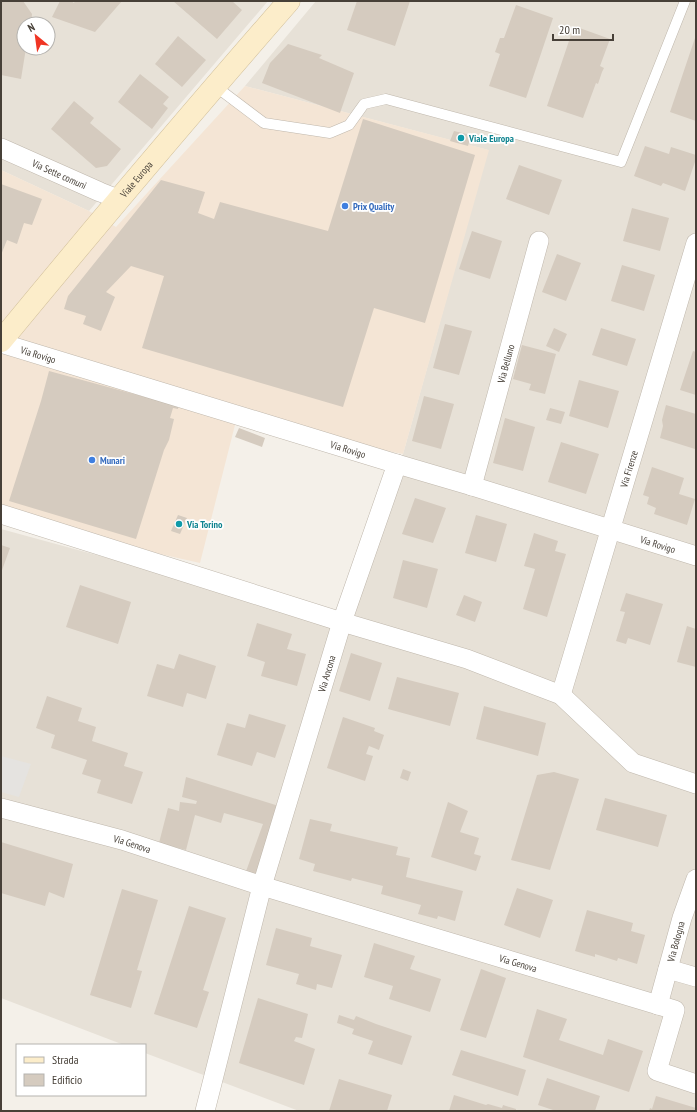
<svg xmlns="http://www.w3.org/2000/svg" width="697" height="1112" viewBox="0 0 697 1112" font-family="'PT Sans Narrow',sans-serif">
<rect width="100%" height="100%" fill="#f4f0e9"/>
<path fill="#e7e1d7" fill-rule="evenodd" d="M1,1H268L89,211L1,170ZM24,24H48V48H24Z
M316,1H696V1111H299L145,1053V1045H124L1,998V529L342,622L403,454L488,150L245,86Z"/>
<path fill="#f4e5d5" d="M245,86L489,150L403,454L236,421L200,563L1,518V170L89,211L116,227Z"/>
<path fill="#e5e3e0" d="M1,756L31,764L19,797L1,792Z"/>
<path fill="#d5cbbf" d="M1,1H23L32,14L31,24H24V48H26L21,79L1,75Z
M60,1H71L74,3L75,1H122L95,32L52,17Z
M173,1H232L242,10L217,39Z
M357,1H410L395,46L347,30Z
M516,5L553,18L526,98L489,86L500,54L495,52L500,38H504Z
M574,26L610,39L600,66L604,68L602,72L598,84L596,83L583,118L547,106Z
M696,35V121L670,112Z
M178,36L206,60L182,87L155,64Z
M288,44L322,55L319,58L354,73L340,113L262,83L270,63Z
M140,74L169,97L163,104L168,108L152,129L118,102Z
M74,101L94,118L90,123L121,149L107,166L96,168L51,129Z
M363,119L475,155L425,323L374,308L343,407L142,348L164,276L131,266L106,292L115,297L101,331L83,324L86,316L64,309L68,296L161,180L205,192L198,213L214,219L220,202L328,231Z
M454,131L471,135L468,146L450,141Z
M645,146L669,154L671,147L696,155V159L685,191L663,183L661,186L634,176Z
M519,165L562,180L549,215L506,199Z
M1,184L42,199L32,225L24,223L17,244L7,240L1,255Z
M632,208L669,218L660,251L623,241Z
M472,231L502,241L490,279L459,269Z
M557,254L581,263L566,301L542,292Z
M622,265L655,275L644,311L611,301Z
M445,324L472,331L459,375L433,368Z
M554,328L567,334L559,352L546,346Z
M601,328L636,339L627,366L592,355Z
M522,345L556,354L545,394L529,390L531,384L513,379Z
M693,351L696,352V395L680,390Z
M49,371L178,406V409L173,408L170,418L174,419L169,440L164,450L136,539L9,501L41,401Z
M579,380L619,391L608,428L569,416Z
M424,396L454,404L441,449L412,441Z
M666,405L696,414V446L695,449L660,438L663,426L662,420Z
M550,408L565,412L561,424L546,420Z
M505,418L535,427L523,471L493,463Z
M239,428L265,438L262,447L235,437Z
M561,442L599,454L586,494L548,482Z
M652,467L684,478L679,494L695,499L687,525L654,514L656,508L647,504L649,497L643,495Z
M415,498L446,508L433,543L402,534Z
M178,515L187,518L180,534L171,531Z
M476,515L507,524L496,562L465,553Z
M534,533L558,541L555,551L566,554L547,617L523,609L535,569L524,566Z
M1,545L10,548L1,573Z
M403,560L438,569L427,608L393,598Z
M80,585L131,602L118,644L66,627Z
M626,593L663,604L650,645L628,638L626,644L616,641L625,612L620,611Z
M464,595L482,602L475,622L456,615Z
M257,623L292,634L287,649L306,654L297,686L261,676L265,662L247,656Z
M687,626L696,629V667L677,662Z
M351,653L382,663L370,701L339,691Z
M179,654L216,666L206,699L187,693L183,707L147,696L157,664L174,669Z
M397,677L459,693L450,726L388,709Z
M47,696L82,708L78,721L96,727L92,741L128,753L124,766L143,772L132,804L97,793L101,780L82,774L87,760L51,748L55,735L36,728Z
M484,706L546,723L538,756L476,739Z
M249,714L286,725L275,758L257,752L252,766L217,755L227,723L245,728Z
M343,717L375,728L374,731L384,735L379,750L369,746L366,754L373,756L365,781L327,768Z
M403,769L411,772L408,781L400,778Z
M554,772L579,779L550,870L511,860L537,775Z
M186,777L282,807L262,880L244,877L263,824L224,813L221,823L195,815L186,850L159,843L168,808L179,811L180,802L196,804L197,801L182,797Z
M605,798L667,815L658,847L596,830Z
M448,802L468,811L460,832L479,838L474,854L481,856L476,871L431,857Z
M310,819L332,824L330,831L398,847L396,855L410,858L406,877L463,891L455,921L438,916L437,919L418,914L421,905L381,894L383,886L352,878L351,881L313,871L315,864L299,859Z
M1,842L73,864L64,898L49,892L45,906L1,893Z
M517,888L553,900L540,938L504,925Z
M122,889L158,900L137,970L142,971L131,1008L90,995Z
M189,906L226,918L203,990L209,992L197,1028L154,1014Z
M587,910L633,923L631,931L645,935L637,964L618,958L617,961L595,954V957L575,951Z
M276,928L312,938L310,946L342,955L332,988L317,984L316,990L296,984L299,974L266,965Z
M374,943L415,956L410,969L441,979L430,1012L389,999L393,986L364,977Z
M481,969L506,978L486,1038L460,1030Z
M258,998L308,1014L302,1038L296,1037L294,1041L315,1049L304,1085L239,1063Z
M537,1009L567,1019L559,1040L603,1055L608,1039L643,1051L629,1092L523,1057Z
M339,1015L354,1020L356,1016L376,1024L412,1036L402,1065L368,1054L373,1041L352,1034L354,1029L337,1023Z
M461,1050L526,1070L518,1096L452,1075Z
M547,1078L600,1096L595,1111H556L538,1105Z
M339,1079L392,1095L387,1111H329Z
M454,1095L486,1105L488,1104L502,1108L503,1105L516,1109V1111H449Z
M656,1096L696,1108V1111H649L650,1108L652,1109Z"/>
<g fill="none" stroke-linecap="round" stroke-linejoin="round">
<defs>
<path id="lane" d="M215,86L264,123L330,133L349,125L364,104L386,99L621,162L685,1"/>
<g id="street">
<path id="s1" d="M1,148L100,192L118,199"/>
<path id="s2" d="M1,343L397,464L472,486L696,556"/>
<path id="s3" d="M472,486L539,241"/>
<path d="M1,514L342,622L467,659L561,695L633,763L696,784"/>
<path id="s4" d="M561,695L696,243"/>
<path id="s5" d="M1,808L122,840L262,886L675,1010L657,1071L696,1084"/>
<path d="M668,969L696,977"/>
<path id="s6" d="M658,1005L682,918L696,879"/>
<path id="s7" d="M205,1111L262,886L342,622L397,464"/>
</g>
<g id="secondary">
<path id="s8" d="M1,341C95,227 191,113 289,1"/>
</g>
</defs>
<use href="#lane" stroke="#bfb7ac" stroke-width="11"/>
<use href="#street" stroke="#bfb7ac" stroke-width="20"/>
<use href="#secondary" stroke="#d1bf9a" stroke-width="23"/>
<use href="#lane" stroke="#fff" stroke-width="10"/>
<use href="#street" stroke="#fff" stroke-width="19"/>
<use href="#secondary" stroke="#fcedca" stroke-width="22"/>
</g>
<g fill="#0f9aa8" stroke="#fff" stroke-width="1.5">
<circle cx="461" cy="138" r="4"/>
<circle cx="179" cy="524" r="4"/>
</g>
<g fill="#3f7fe0" stroke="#fff" stroke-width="1.5">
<circle cx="345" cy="206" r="4"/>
<circle cx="92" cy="460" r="4"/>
</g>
<g text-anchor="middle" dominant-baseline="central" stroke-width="3.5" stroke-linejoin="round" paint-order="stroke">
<g font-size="10" font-weight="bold" fill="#0d838f" stroke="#fff" text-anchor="start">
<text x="469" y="138">Viale Europa</text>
<text x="187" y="524">Via Torino</text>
</g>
<g font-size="10" fill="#474038" stroke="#fff">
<text stroke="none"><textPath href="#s1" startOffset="64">Via Sette comuni</textPath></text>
<text stroke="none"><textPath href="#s8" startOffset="211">Viale Europa</textPath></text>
<text stroke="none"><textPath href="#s2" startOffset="39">Via Rovigo</textPath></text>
<text stroke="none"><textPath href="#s3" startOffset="127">Via Belluno</textPath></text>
<text stroke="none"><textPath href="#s2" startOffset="363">Via Rovigo</textPath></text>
<text stroke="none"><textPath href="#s4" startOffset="236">Via Firenze</textPath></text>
<text stroke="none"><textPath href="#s2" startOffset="687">Via Rovigo</textPath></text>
<text stroke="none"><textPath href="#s7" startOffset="454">Via Ancona</textPath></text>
<text stroke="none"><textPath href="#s5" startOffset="136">Via Genova</textPath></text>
<text stroke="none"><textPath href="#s6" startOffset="66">Via Bologna</textPath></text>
<text stroke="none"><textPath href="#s5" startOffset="540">Via Genova</textPath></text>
</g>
<g font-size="10" font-weight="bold" fill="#366cbe" stroke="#fff" text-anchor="start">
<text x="353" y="206">Prix Quality</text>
<text x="100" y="460">Munari</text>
</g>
</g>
<rect width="697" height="1112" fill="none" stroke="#474038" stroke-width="4"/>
<rect x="16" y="1044" width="130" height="52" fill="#ffffff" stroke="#b5b3af"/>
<rect x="24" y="1057" width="20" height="6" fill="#fcedca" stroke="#b5b3af"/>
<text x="52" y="1064" font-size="12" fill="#474038">Strada</text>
<rect x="24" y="1074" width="20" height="12" fill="#d5cbbf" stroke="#b5b3af"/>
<text x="52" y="1084" font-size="12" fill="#474038">Edificio</text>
<g transform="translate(36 36) rotate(331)"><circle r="19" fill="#ffffff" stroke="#b5b3af"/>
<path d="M0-3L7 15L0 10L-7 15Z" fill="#f03524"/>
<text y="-6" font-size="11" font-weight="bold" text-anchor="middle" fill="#474038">N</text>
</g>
<path d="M553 34v6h60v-6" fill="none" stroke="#474038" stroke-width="2"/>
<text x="559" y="34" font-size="12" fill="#474038" stroke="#ffffff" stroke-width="3" paint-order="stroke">20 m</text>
</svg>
